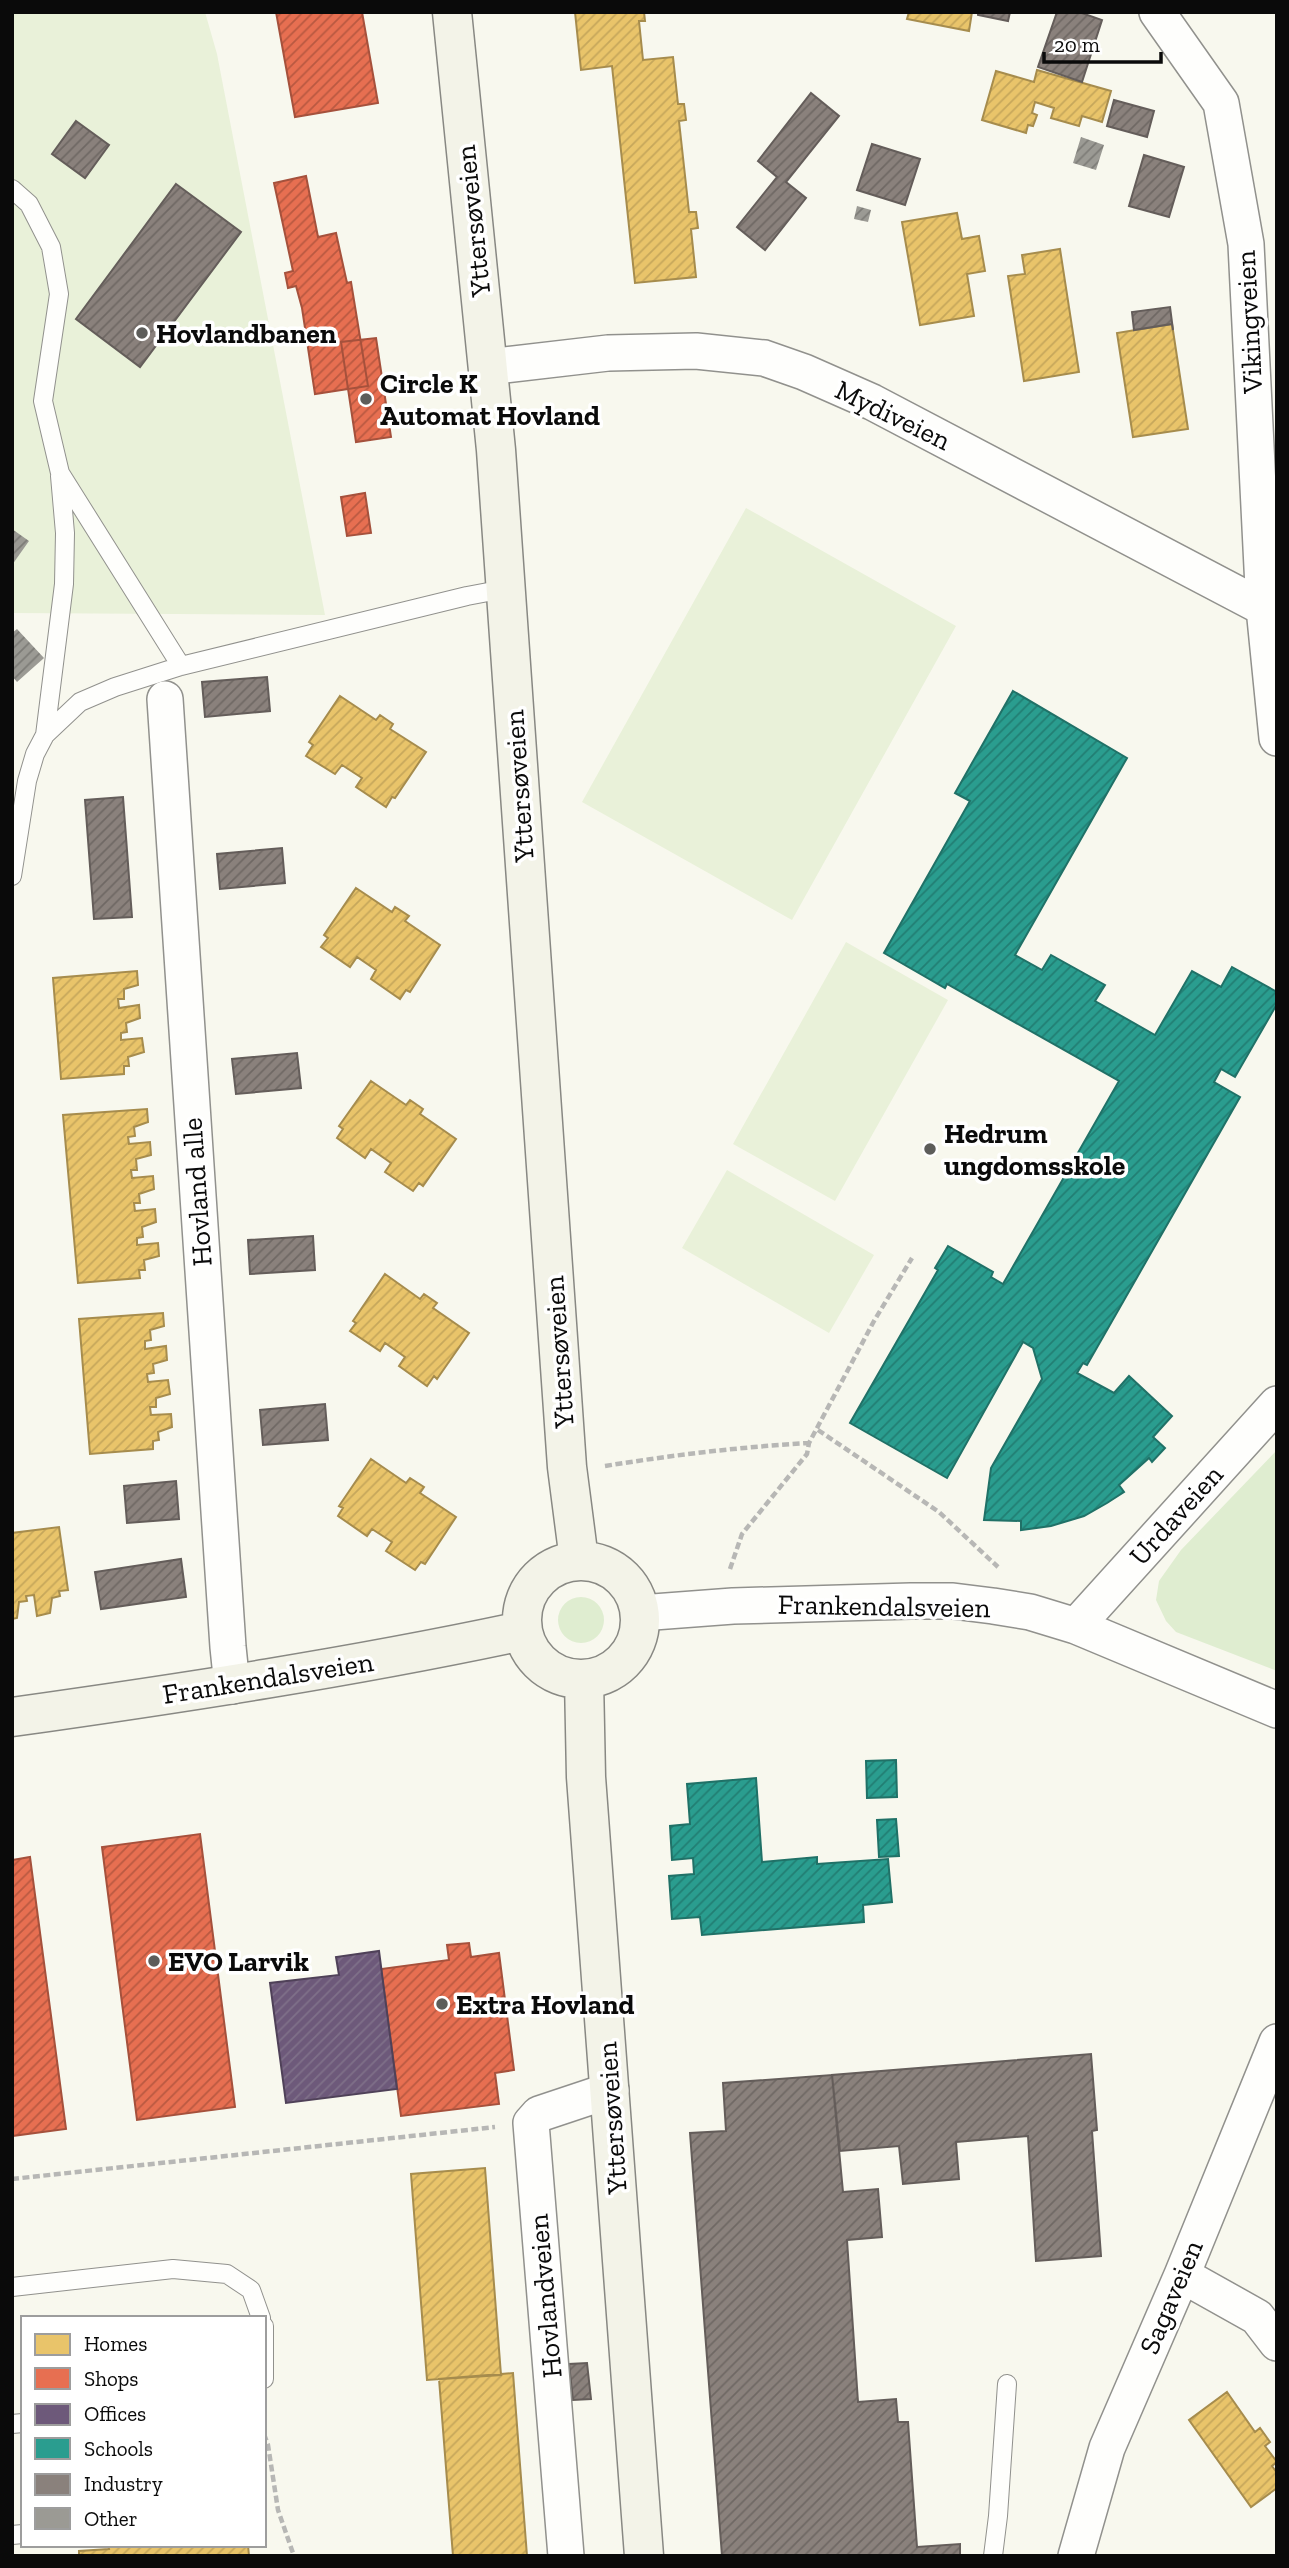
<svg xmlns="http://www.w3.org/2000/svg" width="1289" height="2568" viewBox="0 0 1289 2568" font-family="'Zilla Slab',serif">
<defs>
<pattern id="homes-hatch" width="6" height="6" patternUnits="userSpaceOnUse" patternTransform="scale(1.75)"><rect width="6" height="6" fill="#e9c46a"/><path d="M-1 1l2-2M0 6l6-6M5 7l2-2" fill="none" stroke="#c6a75b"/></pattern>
<pattern id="shops-hatch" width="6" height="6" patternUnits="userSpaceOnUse" patternTransform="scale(1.75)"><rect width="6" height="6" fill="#e76f51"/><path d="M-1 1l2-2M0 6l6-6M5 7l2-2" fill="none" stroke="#b95941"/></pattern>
<pattern id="offices-hatch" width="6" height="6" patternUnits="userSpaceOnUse" patternTransform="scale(1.75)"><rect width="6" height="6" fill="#6d597a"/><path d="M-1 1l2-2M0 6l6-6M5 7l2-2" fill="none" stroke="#7f7089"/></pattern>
<pattern id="schools-hatch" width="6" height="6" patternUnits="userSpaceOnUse" patternTransform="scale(1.75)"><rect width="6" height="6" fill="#2a9d8f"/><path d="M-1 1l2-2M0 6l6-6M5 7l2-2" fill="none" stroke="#227e73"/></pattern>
<pattern id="industry-hatch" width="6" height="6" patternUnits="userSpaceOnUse" patternTransform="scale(1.75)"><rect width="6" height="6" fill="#8a817c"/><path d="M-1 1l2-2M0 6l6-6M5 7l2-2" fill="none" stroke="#6f6864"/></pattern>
<pattern id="building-hatch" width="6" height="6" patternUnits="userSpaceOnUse" patternTransform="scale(1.75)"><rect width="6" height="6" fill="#9b9a94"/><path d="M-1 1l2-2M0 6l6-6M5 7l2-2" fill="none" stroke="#7d7c77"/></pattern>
</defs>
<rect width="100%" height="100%" fill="#f8f8ee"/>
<path fill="#dfedd0" d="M1277,1450V1671L1176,1632L1166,1621L1156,1600L1159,1581L1181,1550Z
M558 1620a23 23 0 1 1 46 0a23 23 0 1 1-46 0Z"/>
<path fill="#e9f1d9" d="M12,12H205L217,54L325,615L12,613Z
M746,508L956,626L792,920L582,802Z
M846,942L948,1000L835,1201L733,1144Z
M727,1170L874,1255L829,1333L682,1248Z"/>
<path fill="url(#homes-hatch)" stroke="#a68c4d" stroke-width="2" d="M575,12H644L645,21H639L643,60L673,57L678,104H684L686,120L679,121L689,212H696L698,228L691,229L696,277L635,283L612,66L581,70Z
M909,12H972L969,31L907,19Z
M1037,70L1111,91L1102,122L1082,116L1079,126L1051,118L1054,108L1035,102L1032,113L1037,115L1033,126L1028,125L1026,133L982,120L996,71L1034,82Z
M957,213L962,239L979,236L985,271L967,274L974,316L920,325L902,222Z
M1060,249L1079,372L1024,381L1008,276L1025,274L1022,255Z
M1172,324L1188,429L1133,437L1117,333Z
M340,696L376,720L380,715L393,724L390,729L426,752L395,798L392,797L386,807L356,787L362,778L342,765L335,774L306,756L313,745L309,742Z
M356,888L392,912L395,907L409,916L405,921L440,945L410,992L406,990L400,999L371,979L376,970L357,957L350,967L321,947L328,938L324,935Z
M137,971L138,985L124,989V999H118L119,1008L139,1005L140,1018L126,1023L127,1032L121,1033V1040L142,1038L144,1052L128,1057L129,1066H124V1074L61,1079L53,978Z
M371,1081L406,1105L410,1100L423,1109L420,1114L456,1139L423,1186L419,1183L413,1191L385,1172L391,1163L371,1149L365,1158L337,1138L343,1129L339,1126Z
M147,1109L148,1122L134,1127L135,1136L128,1137L129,1144L150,1142L151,1155L136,1159L137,1170H131L132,1178L153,1176L154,1189L139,1194L140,1203H134L135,1211L155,1209L156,1222L142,1227L143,1237L137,1238V1245L158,1243L159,1256L144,1260L145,1270H139L140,1278L78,1283L63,1115Z
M385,1274L420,1299L424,1294L437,1303L433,1308L469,1333L437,1379L434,1376L427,1386L399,1366L405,1357L385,1343L380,1351L350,1331L356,1323L353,1321Z
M163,1313L164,1326L150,1330L151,1340L145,1341V1349L166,1346L167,1360L153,1364L154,1373L147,1374L148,1382L168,1380L170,1394L156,1398V1407H150L151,1415L171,1414L172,1427L158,1432L159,1440L153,1441V1449L90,1454L79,1319Z
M371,1459L406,1483L410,1478L424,1487L420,1493L456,1517L425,1564L421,1562L415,1570L386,1551L392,1542L372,1529L367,1536L338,1516L343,1508L339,1506Z
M59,1527L68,1590L59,1591L60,1596L52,1598L50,1613L37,1616L34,1595L26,1596L27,1601L19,1602L17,1618L12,1619V1533Z
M485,2168L501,2375L427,2380L411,2174Z
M513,2373L527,2556H453L439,2379Z
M1227,2392L1255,2432L1260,2428L1270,2442L1265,2446L1277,2462L1272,2466L1277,2473V2488L1251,2507L1189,2420Z
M108,2545H248L249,2556H79V2551L109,2549Z"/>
<path fill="url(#shops-hatch)" stroke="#a5513c" stroke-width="2" d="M276,12H362L378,103L295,117Z
M306,176L318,237L336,233L347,283L351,282L368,386L315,394L302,308L296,286L288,288L285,273L293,271L274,183Z
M376,338L391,437L356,442L341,342Z
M365,493L371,533L347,536L341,497Z
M200,1834L235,2107L137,2120L102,1847Z
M30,1857L66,2129L12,2136V1860Z
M469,1943L471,1957L499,1953L514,2070L495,2073L499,2104L401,2116L381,1969L449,1960L447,1945Z"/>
<path fill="url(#offices-hatch)" stroke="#4f4158" stroke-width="2" d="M379,1951L397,2089L286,2103L270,1983L339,1975L336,1957Z"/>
<path fill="url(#schools-hatch)" stroke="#207167" stroke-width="2" d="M1013,691L1127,758L1015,955L1042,970L1051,955L1105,985L1095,1001L1155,1035L1192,971L1221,987L1232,967L1277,992V1004L1235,1077L1221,1069L1214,1082L1240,1097L1087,1365L1083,1363L1077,1373L1114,1393L1129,1376L1172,1416L1153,1437L1165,1448L1152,1462L1149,1458L1119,1485L1124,1492L1107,1503L1084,1516L1051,1526L1021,1530V1521L984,1520L991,1468L1042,1379L1033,1348L1023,1342L947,1478L850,1423L938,1270L935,1268L948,1246L993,1272L991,1277L1003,1284L1119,1081L947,984L945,988L884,953L970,801L955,793Z
M896,1760L897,1797L867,1798L866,1761Z
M756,1778L762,1862L817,1857V1864L888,1859L892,1902L863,1905L864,1922L702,1935L700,1917L672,1919L669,1876L694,1874L693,1858L672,1860L670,1826L690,1824L687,1784Z
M896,1819L899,1856L879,1857L877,1820Z"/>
<path fill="url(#industry-hatch)" stroke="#645d5a" stroke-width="2" d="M978,12H1010L1008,21L978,15Z
M1057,12H1079L1102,20L1082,82L1038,67Z
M811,93L839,116L786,182L806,198L765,250L737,227L777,177L758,161Z
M1114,100L1154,111L1147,137L1107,126Z
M76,121L109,145L85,178L52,154Z
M872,144L920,159L905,205L857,190Z
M1144,155L1184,167L1169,217L1129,206Z
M176,184L241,232L140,367L76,319Z
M1170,307L1173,330L1172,324L1134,330L1132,312Z
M267,677L270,711L205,717L202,682Z
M123,797L132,917L94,919L85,800Z
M282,848L285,883L220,889L217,854Z
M297,1053L301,1088L236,1094L232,1059Z
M313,1236L315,1270L250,1274L248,1240Z
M325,1404L328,1440L263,1445L260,1410Z
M176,1481L179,1519L127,1523L124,1486Z
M181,1559L186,1597L101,1609L95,1572Z
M1091,2054L1097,2130L1092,2131L1101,2256L1036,2261L1028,2136L956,2142L959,2179L903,2184L899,2146L840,2151L832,2075Z
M832,2075L843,2192L878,2189L882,2237L847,2240L858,2402L896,2399L898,2422H908L917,2547L960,2544V2556H722L690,2133L726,2131L723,2083Z
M587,2363L591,2399L573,2400L569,2364Z"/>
<path fill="url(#building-hatch)" d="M1081,137L1104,145L1096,170L1073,163Z
M857,206L871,210L868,222L854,219Z
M12,529L29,541L12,565Z
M17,629L44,658L17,682L12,676V633Z"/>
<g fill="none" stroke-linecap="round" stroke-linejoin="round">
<defs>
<path id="service" d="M12,189L29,204L51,247L59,294L43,401L60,473L181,666
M45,735L64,584L65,533L60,476
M12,876L27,781L35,754L45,735L80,702L115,687L181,666L467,596L504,589
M12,2287L173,2269L227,2274L251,2290L261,2318
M264,2326V2379
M12,2424L23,2423
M12,2535L23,2534
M993,2556L998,2516L1007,2384"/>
<path id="minor" d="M1157,12L1221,103L1246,244L1264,608L1277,738
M487,367L608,353L696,351L764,358L804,372L872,402L1264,608
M165,699L228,1647L232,1686
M640,1613L733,1606L911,1601H953L993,1606L1030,1612L1076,1626L1277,1710
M1076,1626L1277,1404
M1182,2275L1257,2317L1277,2343
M566,2556L531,2123L539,2114L611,2090
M1076,2556L1107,2448L1182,2275L1277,2042"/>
<path id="secondary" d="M452,12L496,450L567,1467L579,1560
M522 1620a59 59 0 1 1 118 0a59 59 0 1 1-118 0Z
M584,1679L586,1777L644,2556
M12,1717C183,1693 353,1667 522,1631"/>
</defs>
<use href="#service" stroke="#91918d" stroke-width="20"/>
<use href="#minor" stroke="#91918d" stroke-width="38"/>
<use href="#secondary" stroke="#888883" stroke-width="41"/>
<path stroke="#b7b7b5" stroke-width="4.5" stroke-dasharray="7 3.5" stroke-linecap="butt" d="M818,1430L939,1512L998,1567
M605,1466C673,1455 740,1447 809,1443
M730,1569L742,1534L807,1454L809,1443L874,1321L912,1258
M12,2179L495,2127
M264,2434L268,2445L278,2510L294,2556"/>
<use href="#service" stroke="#fefefc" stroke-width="18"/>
<use href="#minor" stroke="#fefefc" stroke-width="35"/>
<use href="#secondary" stroke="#f3f3e8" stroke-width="38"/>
</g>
<g fill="#5d5d5a" stroke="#fff" stroke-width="2.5">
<circle cx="142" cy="333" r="7"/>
<circle cx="366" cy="399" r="7"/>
<circle cx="930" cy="1149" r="7"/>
<circle cx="154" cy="1961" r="7"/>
<circle cx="442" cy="2004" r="7"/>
</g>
<g text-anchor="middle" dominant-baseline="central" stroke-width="7" stroke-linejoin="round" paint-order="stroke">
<g font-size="28" fill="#0a0a0a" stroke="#fff">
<text transform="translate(473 221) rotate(-96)">Yttersøveien</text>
<text transform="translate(1249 322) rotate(-93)">Vikingveien</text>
<text transform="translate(893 415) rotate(26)">Mydiveien</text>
<text transform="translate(519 786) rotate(-94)">Yttersøveien</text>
<text transform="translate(197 1192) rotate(-94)">Hovland alle</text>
<text transform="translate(559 1352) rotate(-94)">Yttersøveien</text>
<text transform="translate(1176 1515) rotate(-48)">Urdaveien</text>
<text transform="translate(884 1606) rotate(1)">Frankendalsveien</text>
<text transform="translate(268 1678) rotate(-9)">Frankendalsveien</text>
<text transform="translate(612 2118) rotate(-94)">Yttersøveien</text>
<text transform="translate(545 2296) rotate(-95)">Hovlandveien</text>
<text transform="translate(1171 2297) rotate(-67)">Sagaveien</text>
</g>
<g font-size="28" font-weight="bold" fill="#0a0a0a" stroke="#fff" text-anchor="start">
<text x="156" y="333">Hovlandbanen</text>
<text x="380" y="383">Circle K<tspan x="380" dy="32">Automat Hovland</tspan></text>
<text x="944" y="1133">Hedrum<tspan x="944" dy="32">ungdomsskole</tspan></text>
<text x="168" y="1961">EVO Larvik</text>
<text x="456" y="2004">Extra Hovland</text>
</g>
</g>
<rect width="1289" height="2568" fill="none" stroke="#0a0a0a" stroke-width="28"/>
<rect x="21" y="2316" width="245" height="231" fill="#ffffff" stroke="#9d9d9d" stroke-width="2"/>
<rect x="35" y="2334" width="35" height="21" fill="#e9c46a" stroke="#9d9d9d" stroke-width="2"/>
<text x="84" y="2351" font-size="21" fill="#0a0a0a">Homes</text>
<rect x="35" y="2368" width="35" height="21" fill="#e76f51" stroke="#9d9d9d" stroke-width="2"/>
<text x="84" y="2386" font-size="21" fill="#0a0a0a">Shops</text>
<rect x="35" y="2404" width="35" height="21" fill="#6d597a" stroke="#9d9d9d" stroke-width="2"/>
<text x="84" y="2421" font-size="21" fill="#0a0a0a">Offices</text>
<rect x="35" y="2438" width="35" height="21" fill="#2a9d8f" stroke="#9d9d9d" stroke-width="2"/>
<text x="84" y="2456" font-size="21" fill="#0a0a0a">Schools</text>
<rect x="35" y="2474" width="35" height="21" fill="#8a817c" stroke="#9d9d9d" stroke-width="2"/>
<text x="84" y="2491" font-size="21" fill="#0a0a0a">Industry</text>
<rect x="35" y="2508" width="35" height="21" fill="#9b9a94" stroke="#9d9d9d" stroke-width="2"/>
<text x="84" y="2526" font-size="21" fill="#0a0a0a">Other</text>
<path d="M1044 52v10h117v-10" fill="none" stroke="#0a0a0a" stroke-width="3.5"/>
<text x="1054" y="52" font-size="21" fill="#0a0a0a" stroke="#ffffff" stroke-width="5" paint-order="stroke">20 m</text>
</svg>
